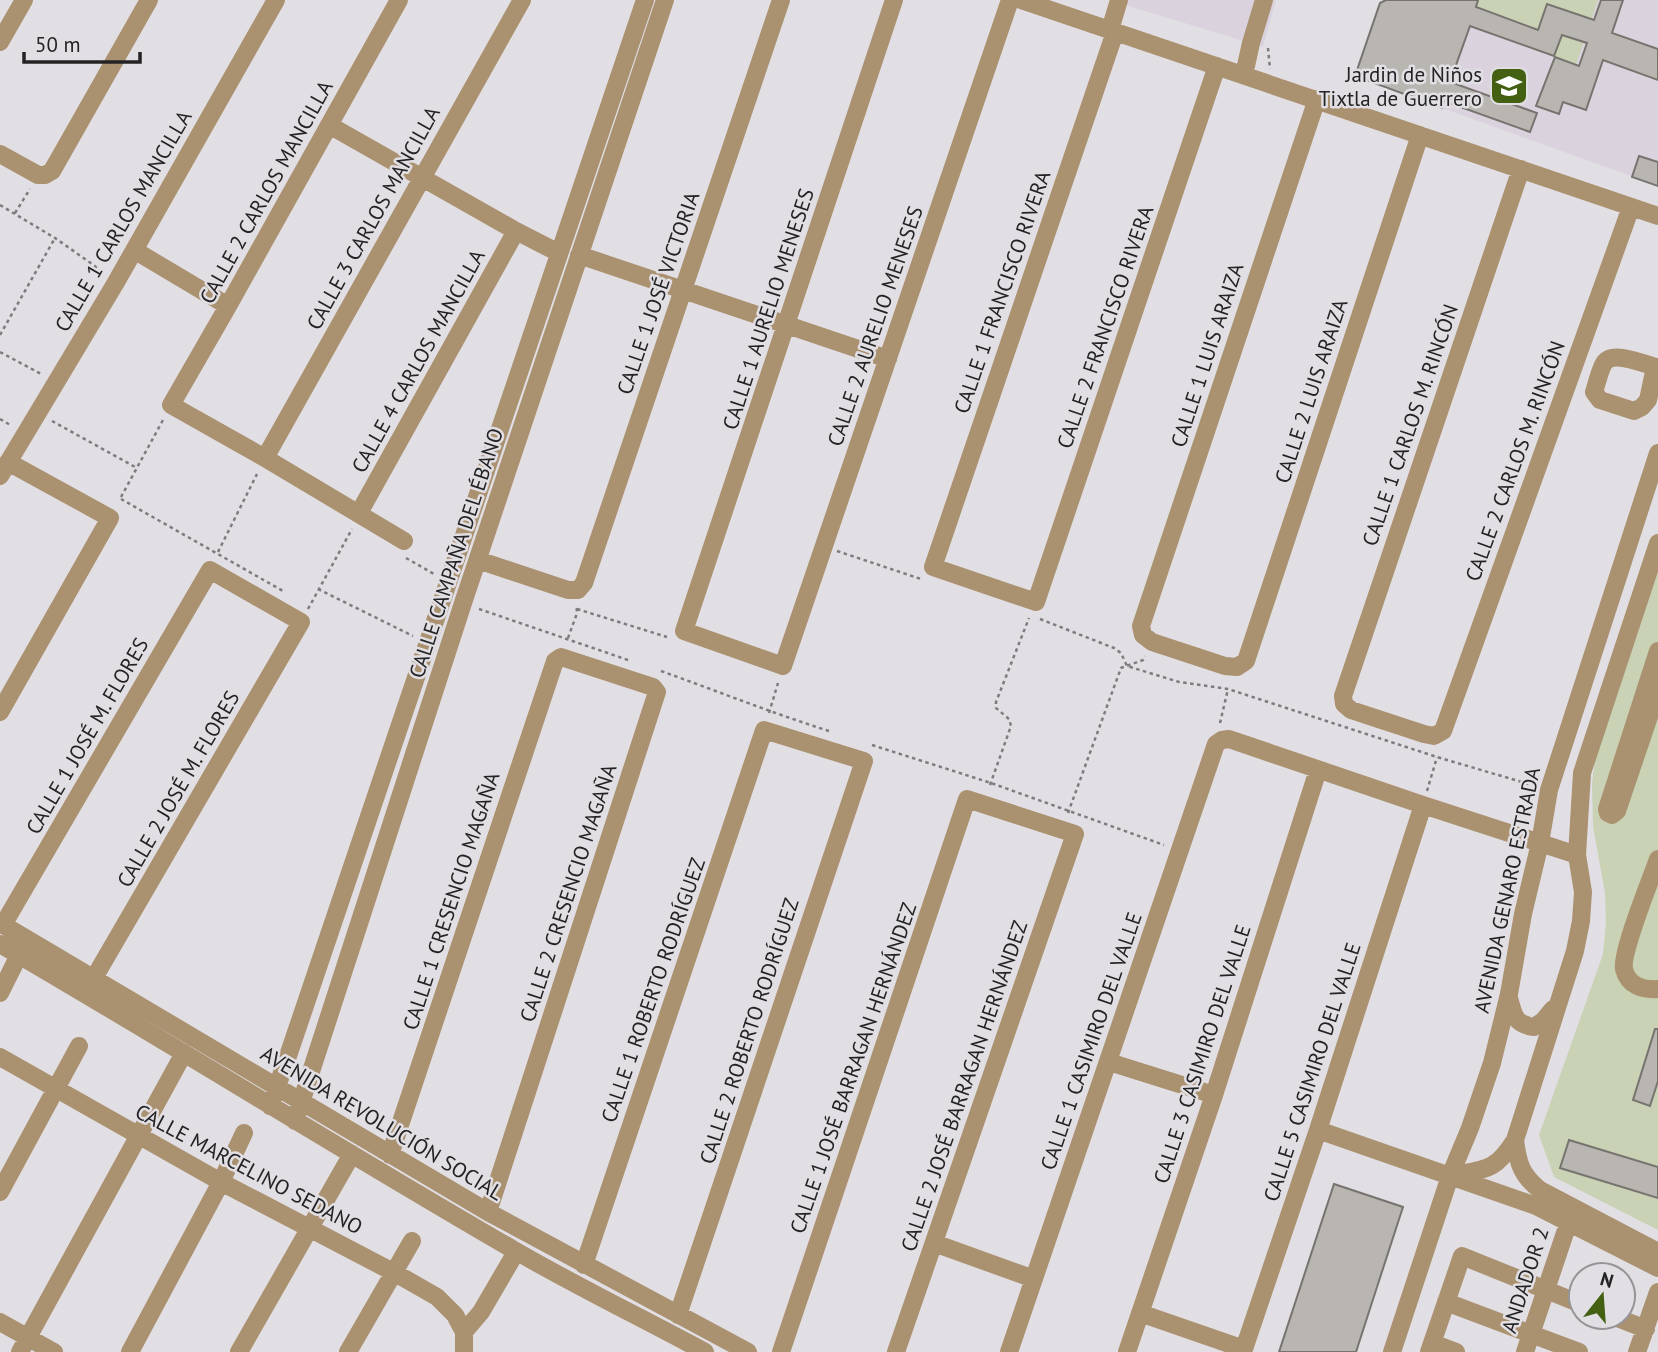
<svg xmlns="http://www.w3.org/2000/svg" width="1658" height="1352" viewBox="0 0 1658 1352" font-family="'PT Sans',sans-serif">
<rect width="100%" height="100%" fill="#e2dfe4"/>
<path fill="#dad3de" d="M1109,0H1276L1263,47Z
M1478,0H1658V186L1442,108Z"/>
<path fill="#c9d2b4" d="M1478,0H1598L1576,65L1470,25Z
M1658,572V1230L1554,1177L1539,1135L1603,954L1606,923L1605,893L1593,826L1592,783L1595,760Z"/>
<path fill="#b9b5b1" stroke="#77736f" stroke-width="2" d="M1386,0H1478L1476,7L1538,30L1547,4L1594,20L1601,0H1623L1612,33L1658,49V80L1603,60L1586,110L1563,102L1559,114L1536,106L1555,57L1579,66L1587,43L1562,35L1554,56L1470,26L1450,82L1537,113L1530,132L1444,101L1442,108L1355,76L1380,3Z
M1639,156L1658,162V186L1632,177Z
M1655,1029H1658V1081L1650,1106L1633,1100Z
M1569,1140L1658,1167V1198L1560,1168Z
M1334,1184L1403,1207L1377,1287L1356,1352H1279Z"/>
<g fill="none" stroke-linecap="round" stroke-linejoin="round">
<path stroke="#7e7c7f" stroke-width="2.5" stroke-dasharray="3.5 3.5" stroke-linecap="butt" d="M1268,48L1270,69
M0,205L55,238L95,266L101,275
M15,213L30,189
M0,335L55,238
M0,352L43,375
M0,419L12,426
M52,421L137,468
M121,497L163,420
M121,499L283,591
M837,551L921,579
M218,552L257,474
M406,558L434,574
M318,589L413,636
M308,609L352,529
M479,609L631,661
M577,609L667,637
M1040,619L1114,648L1121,653L1127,666L1179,682L1228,689L1437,757L1532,785
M568,638L576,616L577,608
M661,671C717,691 772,713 829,731
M769,713L778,683
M1220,723L1228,689
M872,745L991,783L1164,845
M990,785L1011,726L1009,719L996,708V702L1029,618
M1427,791L1437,757
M1068,813L1121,668L1143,660L1145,656"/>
<path stroke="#aa916f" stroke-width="18" d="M399,0L228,306L171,405L265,458L404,541
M894,0L684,631L783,666L1010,0
M1021,0L1658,216
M1110,30L1119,0
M1115,32L933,567L1036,602L1217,66
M0,42L24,0
M1244,75L1251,43L1264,0
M1317,99L1141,626L1143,635L1152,642L1225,666L1237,667L1246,661L1420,135
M329,125L516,231L559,253
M0,154L38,175H45L52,171L149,0
M1521,169L1343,696L1344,704L1351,710L1424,734L1434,736L1443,731L1631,207
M134,250L228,306
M579,255L888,359
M1655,367L1648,400L1642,407L1634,411L1600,400L1594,392C1597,383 1599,373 1603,365C1610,349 1642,363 1655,367H1658
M265,458L522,0
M0,476L115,284L276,0
M359,513L516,231
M478,560L568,590H578L584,583L781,0
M1658,651L1607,809L1608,813L1612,815L1617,811L1658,690
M0,712L110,518L8,462
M1658,859C1651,879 1621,952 1624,969C1628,986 1643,990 1658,989
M0,923L488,1212L748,1352
M3,925L210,570L301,622L94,978
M0,944C172,1044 341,1150 514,1250C576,1286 642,1318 705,1352
M0,993L19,955
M1509,998C1514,1015 1514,1024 1534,1027L1543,1021L1553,1009
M0,1057L221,1182L395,1273L437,1297L455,1315L464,1332
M1109,1062L1214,1095
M270,1106L287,1059L645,0
M295,1121L463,603L665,0
M1318,1130L1536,1206L1658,1268
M1515,1140C1518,1163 1521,1175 1540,1190L1658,1252
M390,1155L555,661L561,657L653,687L657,692L656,695L488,1212
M1450,1176C1485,1169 1495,1172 1515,1140L1575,951L1581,921L1583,892L1577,855L1582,773L1658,543
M0,1192L79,1046
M934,1243L1034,1279
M584,1265L764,730L864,761L678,1315
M1446,1302L1579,1352
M1140,1313L1244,1349
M1615,1317L1646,1329
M0,1322L54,1352
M1432,1343L1456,1352
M20,1352L184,1053
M130,1352L221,1182L244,1133
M239,1352L352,1154
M348,1352L412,1241
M464,1352V1332L481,1312L516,1252
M781,1352L967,799L1075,834L896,1352
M1009,1352L1216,744L1222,740L1229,739L1423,805L1577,855
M1127,1352L1214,1095L1318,770
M1243,1352L1318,1130L1423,805
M1392,1352L1450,1176L1470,1128L1492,1063L1509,994L1523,914L1540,843L1549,790L1658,453
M1429,1352L1462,1256L1581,1304
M1525,1352L1569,1221
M1637,1352L1658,1292"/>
</g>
<defs>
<symbol id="school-square" viewBox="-11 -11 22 22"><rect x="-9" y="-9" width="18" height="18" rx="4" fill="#446113" stroke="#e2dfe4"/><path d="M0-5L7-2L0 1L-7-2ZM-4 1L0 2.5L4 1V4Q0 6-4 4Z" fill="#fff"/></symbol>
</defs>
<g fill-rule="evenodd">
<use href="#school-square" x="1487" y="64" width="44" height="44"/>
</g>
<g text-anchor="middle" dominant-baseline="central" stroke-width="5" stroke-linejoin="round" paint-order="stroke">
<g font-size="21" fill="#242324" stroke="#e2dfe4" text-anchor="end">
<text x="1482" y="74">Jardin de Niños<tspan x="1482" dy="24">Tixtla de Guerrero</tspan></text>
</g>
<g font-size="21" fill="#242324" stroke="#e2dfe4">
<text transform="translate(266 192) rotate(-61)">CALLE 2 CARLOS MANCILLA</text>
<text transform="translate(373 218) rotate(-61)">CALLE 3 CARLOS MANCILLA</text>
<text transform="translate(123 221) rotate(-60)">CALLE 1 CARLOS MANCILLA</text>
<text transform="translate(1002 292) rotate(-71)">CALLE 1 FRANCISCO RIVERA</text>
<text transform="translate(658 293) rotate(-71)">CALLE 1 JOSÉ VICTORIA</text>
<text transform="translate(768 309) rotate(-72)">CALLE 1 AURELIO MENESES</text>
<text transform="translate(875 326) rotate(-71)">CALLE 2 AURELIO MENESES</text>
<text transform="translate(1105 327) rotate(-71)">CALLE 2 FRANCISCO RIVERA</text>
<text transform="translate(1207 355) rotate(-72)">CALLE 1 LUIS ARAIZA</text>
<text transform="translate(418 361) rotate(-61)">CALLE 4 CARLOS MANCILLA</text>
<text transform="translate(1311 391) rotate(-72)">CALLE 2 LUIS ARAIZA</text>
<text transform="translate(1410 425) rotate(-71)">CALLE 1 CARLOS M. RINCÓN</text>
<text transform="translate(1515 461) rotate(-70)">CALLE 2 CARLOS M. RINCÓN</text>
<text transform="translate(456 553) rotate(-72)">CALLE CAMPAÑA DEL ÉBANO</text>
<text transform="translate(87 736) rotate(-60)">CALLE 1 JOSÉ M. FLORES</text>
<text transform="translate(178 789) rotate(-60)">CALLE 2 JOSÉ M. FLORES</text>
<text transform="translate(1507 890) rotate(-78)">AVENIDA GENARO ESTRADA</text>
<text transform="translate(568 893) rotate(-72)">CALLE 2 CRESENCIO MAGAÑA</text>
<text transform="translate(451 901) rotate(-72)">CALLE 1 CRESENCIO MAGAÑA</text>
<text transform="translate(653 990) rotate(-71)">CALLE 1 ROBERTO RODRÍGUEZ</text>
<text transform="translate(749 1031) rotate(-72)">CALLE 2 ROBERTO RODRÍGUEZ</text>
<text transform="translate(1091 1041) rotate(-71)">CALLE 1 CASIMIRO DEL VALLE</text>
<text transform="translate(1202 1054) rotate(-72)">CALLE 3 CASIMIRO DEL VALLE</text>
<text transform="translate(853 1068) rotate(-71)">CALLE 1 JOSÉ BARRAGAN HERNÁNDEZ</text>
<text transform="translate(1312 1072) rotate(-72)">CALLE 5 CASIMIRO DEL VALLE</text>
<text transform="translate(964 1086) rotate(-71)">CALLE 2 JOSÉ BARRAGAN HERNÁNDEZ</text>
<text transform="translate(382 1123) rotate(31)">AVENIDA REVOLUCIÓN SOCIAL</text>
<text transform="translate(249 1169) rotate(28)">CALLE MARCELINO SEDANO</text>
<text transform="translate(1525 1280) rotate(-72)">ANDADOR 2</text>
</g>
</g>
<g transform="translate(1602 1296) rotate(17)"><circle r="33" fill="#e2dfe4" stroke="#969497" stroke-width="2"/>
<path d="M0-5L12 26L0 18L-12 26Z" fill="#446113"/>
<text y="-10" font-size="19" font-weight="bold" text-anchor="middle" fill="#242324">N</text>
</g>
<path d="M24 52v10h116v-10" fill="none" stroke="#242324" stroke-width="3.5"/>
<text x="35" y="52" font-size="21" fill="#242324" stroke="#e2dfe4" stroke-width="5" paint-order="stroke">50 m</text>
</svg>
